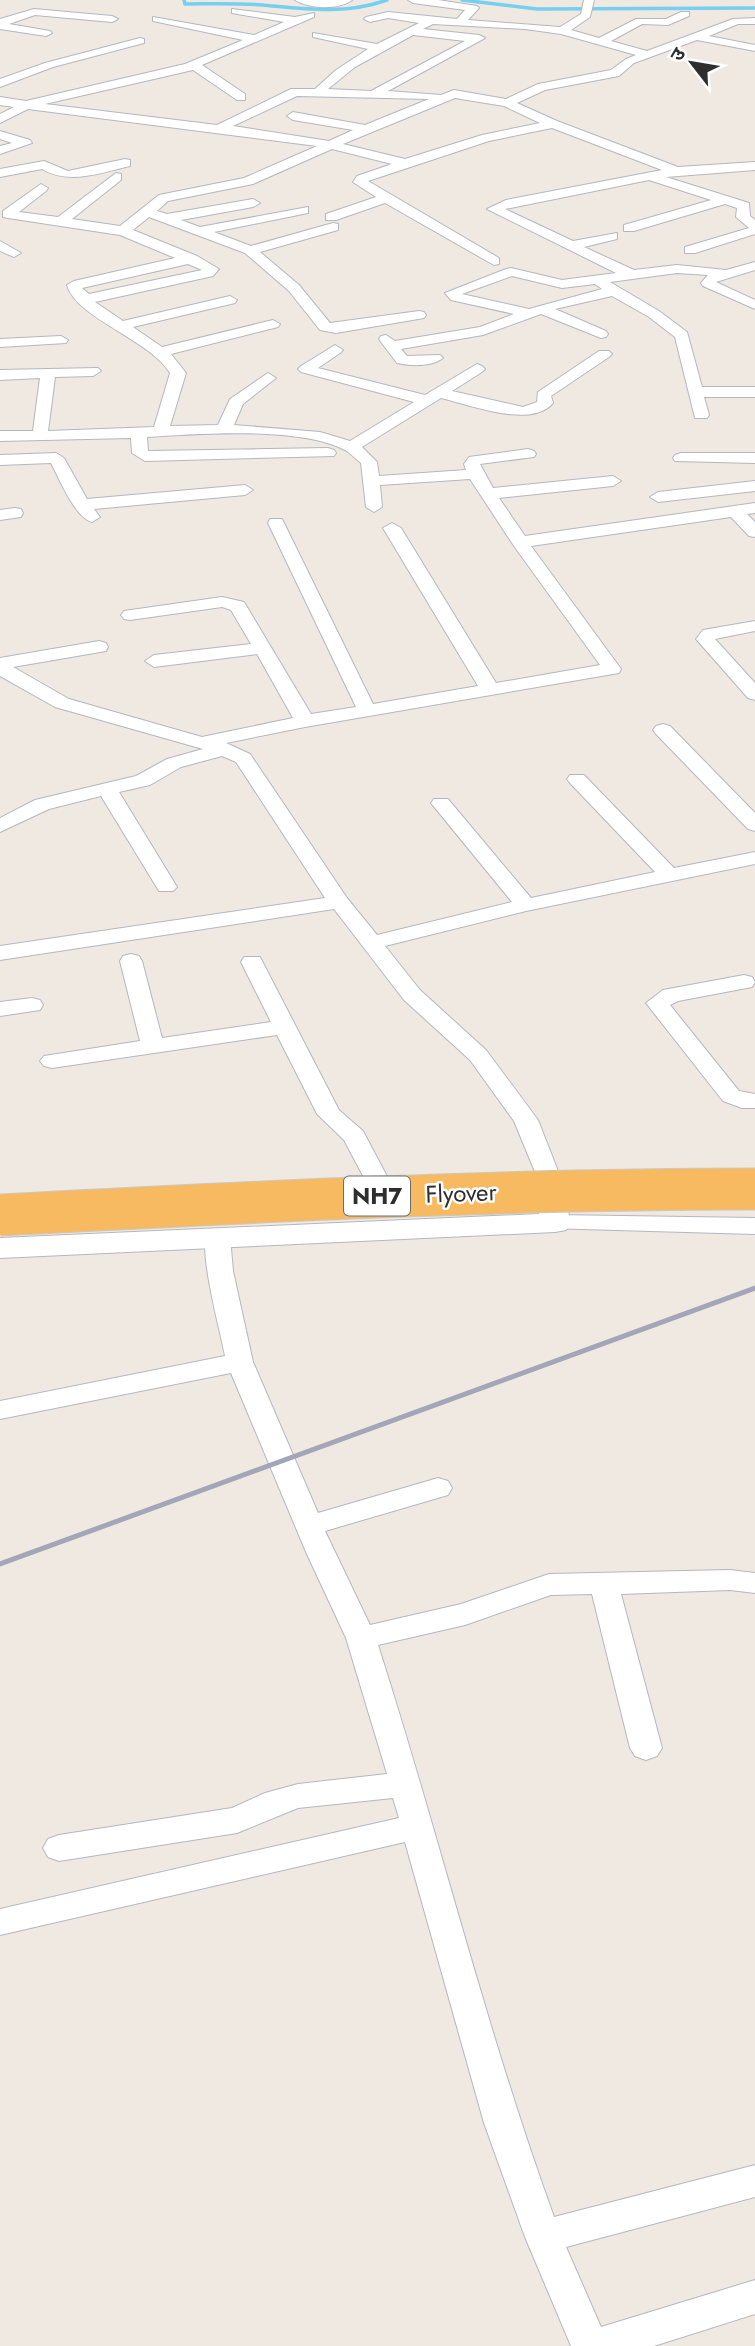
<svg xmlns="http://www.w3.org/2000/svg" width="755" height="2346" viewBox="0 0 755 2346" font-family="Jost,'Noto Sans Devanagari',sans-serif">
<rect width="100%" height="100%" fill="#efe9e1"/>
<g fill="none" stroke-linecap="round" stroke-linejoin="round">
<path stroke="#75cff0" stroke-width="3.5" d="M184,0L185,4C211,4 236,3 262,5C306,9 344,15 387,0
M462,0L537,9L755,8"/>
<defs>
<path id="minor" d="M295,0H352C339,10 309,9 295,0Z
M408,0H438L477,6L479,8L468,20L560,27L581,14L584,0H594L590,17L571,30L599,38L636,19H666L681,12H689V16L668,25L642,24L611,41L647,51L733,19L755,18V24H738L709,36L755,45V51L697,40L634,63L619,76L545,90L517,103L557,121L678,167L755,162V170L666,177L749,203L750,216L755,220V234L695,253H685V247L749,228L736,217L737,208L725,204L634,231H624V225L711,200L649,180L505,209L573,241L617,233V239L584,247L634,270L677,265L726,270L755,262V270L716,282L755,300V309L703,286L701,283L708,275L677,273L610,282L659,311L687,332L702,387H755V397H704L709,415L707,418H695L675,337L649,317L612,296L555,309L606,331L608,334L606,337L601,338L541,314L483,335L401,349L407,356L440,355L443,358C432,367 410,366 397,363L381,342L379,339L381,336L386,335L395,341L480,327L514,314L451,300L445,293L506,269L511,268L562,280L616,273L487,209L506,200L662,170L552,128L489,141L368,181L499,258V264L494,265L385,203L336,220H326V214L376,197L353,182L357,176L392,164L332,149L253,184L168,201L157,211L167,214L253,199L260,203L253,207L181,220L200,227L308,207V213L214,232L251,246L333,223L338,224V230L260,252L299,285L330,323L419,311L424,312L426,315L424,318L336,333L320,330L289,291L245,253L149,217L133,230L197,256L219,269L213,276L95,302L123,321L230,296L237,300L235,303L133,327L162,347L273,320L280,324L278,327L171,354L186,373L170,426L218,425L230,399L268,373L276,378L243,404L234,425L320,432L350,441L414,402L301,372L298,369L301,366L335,345L343,350L340,353L318,368L425,395L477,364L482,366L485,369L482,372L452,391L523,407L537,402L538,392L599,351H609L612,354L609,357L551,396L553,403C531,429 471,405 441,398L362,447L377,462L379,476L466,470L464,464L469,457L528,449L534,451L536,454L534,457L480,464L493,488L613,476L621,481L613,486L499,498L525,536L755,503V513L747,514L755,522V537L749,536L731,517L531,546L621,669L619,673L305,727L226,743L250,754L347,898L377,935L512,902L431,803L434,799H448L531,898L655,872L570,783L567,779L570,775H584L674,868L755,852V864L526,911L385,946L420,990L486,1050L538,1120L558,1171L581,1173L584,1178L581,1183L549,1186L540,1184L514,1121L470,1060L404,1000L334,909L0,960V946L325,898L236,762L222,756L181,767L150,785L119,792L177,887L173,891H159L101,796L49,809L0,832V818L35,800L136,776L167,759L203,749L55,707L0,676V658L99,641L106,643L108,647L106,651L13,667L69,699L202,737L293,718L257,654L154,667L145,661L154,655L251,644L231,610L222,607L130,620L124,619L121,615L124,611L222,597L244,602L311,714L356,707L268,523L270,519H282L284,523L373,704L478,686L383,528L392,523L401,528L496,683L600,665L514,546L470,479L380,485L382,507L374,512L366,507L361,463C356,459 350,453 345,450C299,426 199,434 147,437L148,451L328,448L334,450L336,453L334,456L145,461L132,453L131,438L0,441V431H33L40,378L0,380V370L98,368L101,371L93,376L55,377L48,431L154,427L170,373C149,339 76,318 67,285L74,281L175,258L120,235L8,218L3,217V211L41,184L48,188L46,191L19,212L58,217L116,173L121,174V180L72,219L120,226L159,195L244,178L317,146L28,109L0,123V114L14,107L0,105V97L26,101L185,64L243,40L153,21V17L254,35L284,22L232,13V9L295,17L314,13V17L202,65L245,94V100H237L193,70L45,104L217,125L291,89H315L336,70L368,49L313,37V33L377,44L419,23L388,18L370,22L364,19L366,17L388,12L457,19L465,10L413,3ZM433,24L525,29L561,34L636,55L626,59L611,70L538,84L506,99L454,90L441,95L388,91L485,38L479,35L423,29ZM413,35L465,41L371,91L328,89L355,67ZM297,96L429,99L365,125L293,112L287,116L293,120L353,130L329,141L233,126ZM455,98L504,106L540,123L482,135L405,159L343,144ZM188,264L202,270L89,294L82,288ZM512,276L562,288L595,284L602,289L529,309L462,294Z
M34,9L112,16L118,19L112,22L35,15L9,24L50,31L52,33L46,36L0,29V19Z
M140,38L144,39V43L53,67L0,87V79L45,63Z
M0,131L30,140L32,143L0,154V146L12,143L0,139Z
M125,159L130,160V166C100,173 69,185 42,169L0,177V169L44,161L68,171Z
M0,241L21,253L14,257L0,251Z
M61,336L68,340L66,343L0,347V339Z
M56,453L64,458L87,499L245,485L253,490L245,495L94,509L100,517L92,522C75,518 59,478 51,463L0,465V455Z
M681,453H755V463L675,461L673,458L675,455Z
M755,481V491L658,502L650,497L658,492Z
M15,508L21,509L23,513L21,517L0,520V510Z
M755,621V631L715,639L755,683V700L748,698L696,639L703,630Z
M663,724L670,726L755,813V831L748,829L656,734L653,730L656,726Z
M131,954L139,956L142,961L162,1038L271,1022L241,962L244,957H260L339,1110L363,1131L391,1184L388,1189L379,1191L370,1189L344,1140L317,1114L277,1035L52,1068L44,1066L40,1061L44,1056L140,1041L120,961L123,956Z
M744,975L752,977L755,982L752,987L678,1001L670,1005L739,1091L755,1094V1108H742L723,1101L646,1003L663,990Z
M32,998L40,1000L43,1005L40,1010L0,1016V1002Z
M555,1215L755,1218V1234L546,1228L542,1223L546,1218Z
M217,1229L226,1231L230,1237L233,1271L253,1362L318,1513L438,1478L448,1481L452,1488L448,1495L325,1531L370,1625L461,1604L549,1574L730,1570L755,1573V1593L730,1590L621,1594L662,1748L657,1756L646,1760L635,1756L630,1748L592,1594L551,1595L465,1625L378,1645C439,1835 486,2030 554,2217L755,2165V2197L566,2247L601,2327L755,2280V2314L654,2346H571L525,2237L484,2123L405,1842L0,1935V1909L399,1818L393,1798L298,1808L237,1833L59,1861L48,1857L43,1848L48,1839L59,1835L232,1808L265,1793L298,1784L387,1774L346,1638L306,1552L231,1373L0,1419V1401L225,1356C221,1333 197,1248 208,1231Z"/>
<path id="tertiary" d="M542,1170L560,1173L564,1179L570,1223L566,1230L555,1232L0,1258V1238L539,1214L535,1186L527,1179L531,1173Z"/>
</defs>
<use href="#minor" stroke="#b4b7c1" stroke-width="2"/>
<use href="#tertiary" stroke="#b4b7c1" stroke-width="2"/>
<use href="#minor" fill="#fff" fill-rule="evenodd"/>
<use href="#tertiary" fill="#fff" fill-rule="evenodd"/>
<path stroke="#a3a6b8" stroke-width="5" d="M0,1564L755,1288"/>
<defs>
<path id="trunk-bridge" d="M0,1215C252,1202 503,1189 755,1189"/>
</defs>
<use href="#trunk-bridge" stroke="#c9c9c9" stroke-width="43" stroke-linecap="butt"/>
<use href="#trunk-bridge" stroke="#f8ba60" stroke-width="41"/>
</g>
<g text-anchor="middle" dominant-baseline="central" stroke-width="5" stroke-linejoin="round" paint-order="stroke">
<rect fill="#fff" stroke="#6d6d6d" stroke-width="2" x="344" y="1176.5" width="66" height="39" rx="5"/>
<g font-size="23" font-weight="bold" fill="#2e2e2e">
<text x="377" y="1196">NH7</text>
</g>
<g font-size="24" fill="#2e2e2e" stroke="#fff">
<text transform="translate(461 1193) rotate(-2)">Flyover</text>
</g>
</g>
<g transform="translate(692 63) rotate(301)" stroke="#ffffff" stroke-width="5" paint-order="stroke">
<path d="M0-5L12 26L0 18L-12 26Z" fill="#2e2e2e"/>
<text y="-10" font-size="19" font-weight="bold" text-anchor="middle" fill="#2e2e2e">उ</text>
</g>
</svg>
